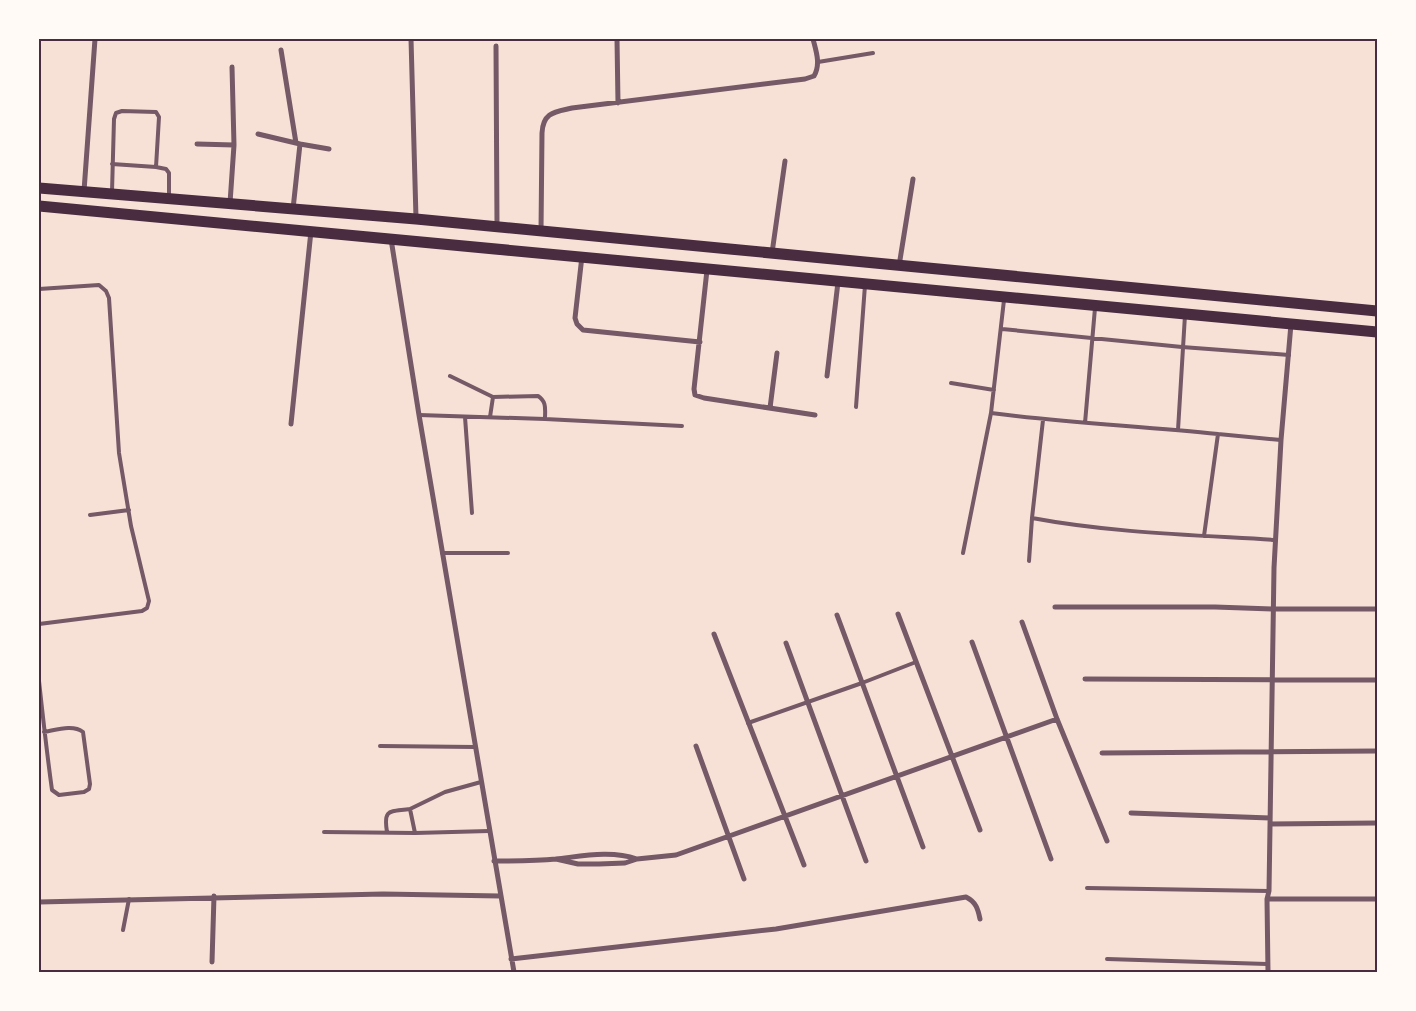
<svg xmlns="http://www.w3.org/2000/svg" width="1416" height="1011" viewBox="0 0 1416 1011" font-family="'Zilla Slab',serif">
<rect width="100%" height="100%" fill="#f7e1d7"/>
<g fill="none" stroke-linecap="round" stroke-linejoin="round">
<path stroke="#755966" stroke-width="4" d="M818,62L873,53
M112,164L156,167
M112,192L114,119L116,113L122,111L156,112L159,117L156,167L166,169L169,173V197
M39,289L99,285L106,291L109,298L119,453L131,526L149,601L147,608L142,611L39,624
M1004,300L991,413C1067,423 1143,426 1218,434
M1002,329L1182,347L1289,355
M450,376L493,397
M951,383L994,390
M856,407L865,285
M419,415L545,419L682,426
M465,417L472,513
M490,417L493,397L538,396C547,402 545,409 545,419
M1043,420L1032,518C1112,533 1195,535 1276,540
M1085,423L1095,308
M1178,430L1185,315
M90,515L129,510
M1204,536L1218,434L1281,440
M442,553H508
M963,553L991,413
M1029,561L1032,518
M39,681C43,718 47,754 52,790L59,795L84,792L89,789L90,784L83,732C73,724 56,730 44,732
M748,723L862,683L916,662
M380,746L475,747
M324,832L415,833L489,831
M387,832C383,808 390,812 410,809
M415,833L410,809L445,792L481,782
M1087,888L1269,891
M123,930L129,899
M1107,959L1267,964"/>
<path stroke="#755966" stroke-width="5" d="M411,39L416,218
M617,39L618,103
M496,46L497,227
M281,50L296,143
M258,134L300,144L293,209
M197,144L234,145
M300,144L329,149
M84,191L95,39
M230,203L234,145L232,67
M541,231L542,133C543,112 555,112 572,108L805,79L814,76C821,64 816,51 813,39
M391,239L419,415L514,972
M772,253L785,161
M582,256L575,318L577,324L583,330L700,342
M899,266L913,179
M707,270L694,389L695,395L704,398L815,415
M827,376L838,282
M770,408L777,353
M291,424L311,231
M1055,607H1215L1273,609H1377
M898,614L980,830
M837,615L923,847
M1022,622L1057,719L1107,841
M714,634L804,865
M972,642L1051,859
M786,643L866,861
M1085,679L1377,680
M696,746L744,879
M1102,753L1377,751
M1131,813L1270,818
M1270,824L1377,823
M556,859L578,864H599L625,863L637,859L676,855L1057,719
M494,861C514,861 536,861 556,859C583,856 611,850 637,859
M1267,899H1377
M39,902L383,894L500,896
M511,959L776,929L966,897C976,902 978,909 980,919
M212,962L214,896
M1268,972L1267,899L1269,891L1274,568L1281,440L1291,324"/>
<path stroke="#4a2c40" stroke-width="11" d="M39,188L416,219L1377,311
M39,206L1377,332"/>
</g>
<rect width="1416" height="1011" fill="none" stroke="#fffaf5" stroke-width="80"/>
<rect x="40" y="40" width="1336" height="931" fill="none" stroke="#4a2c40" stroke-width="2"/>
</svg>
